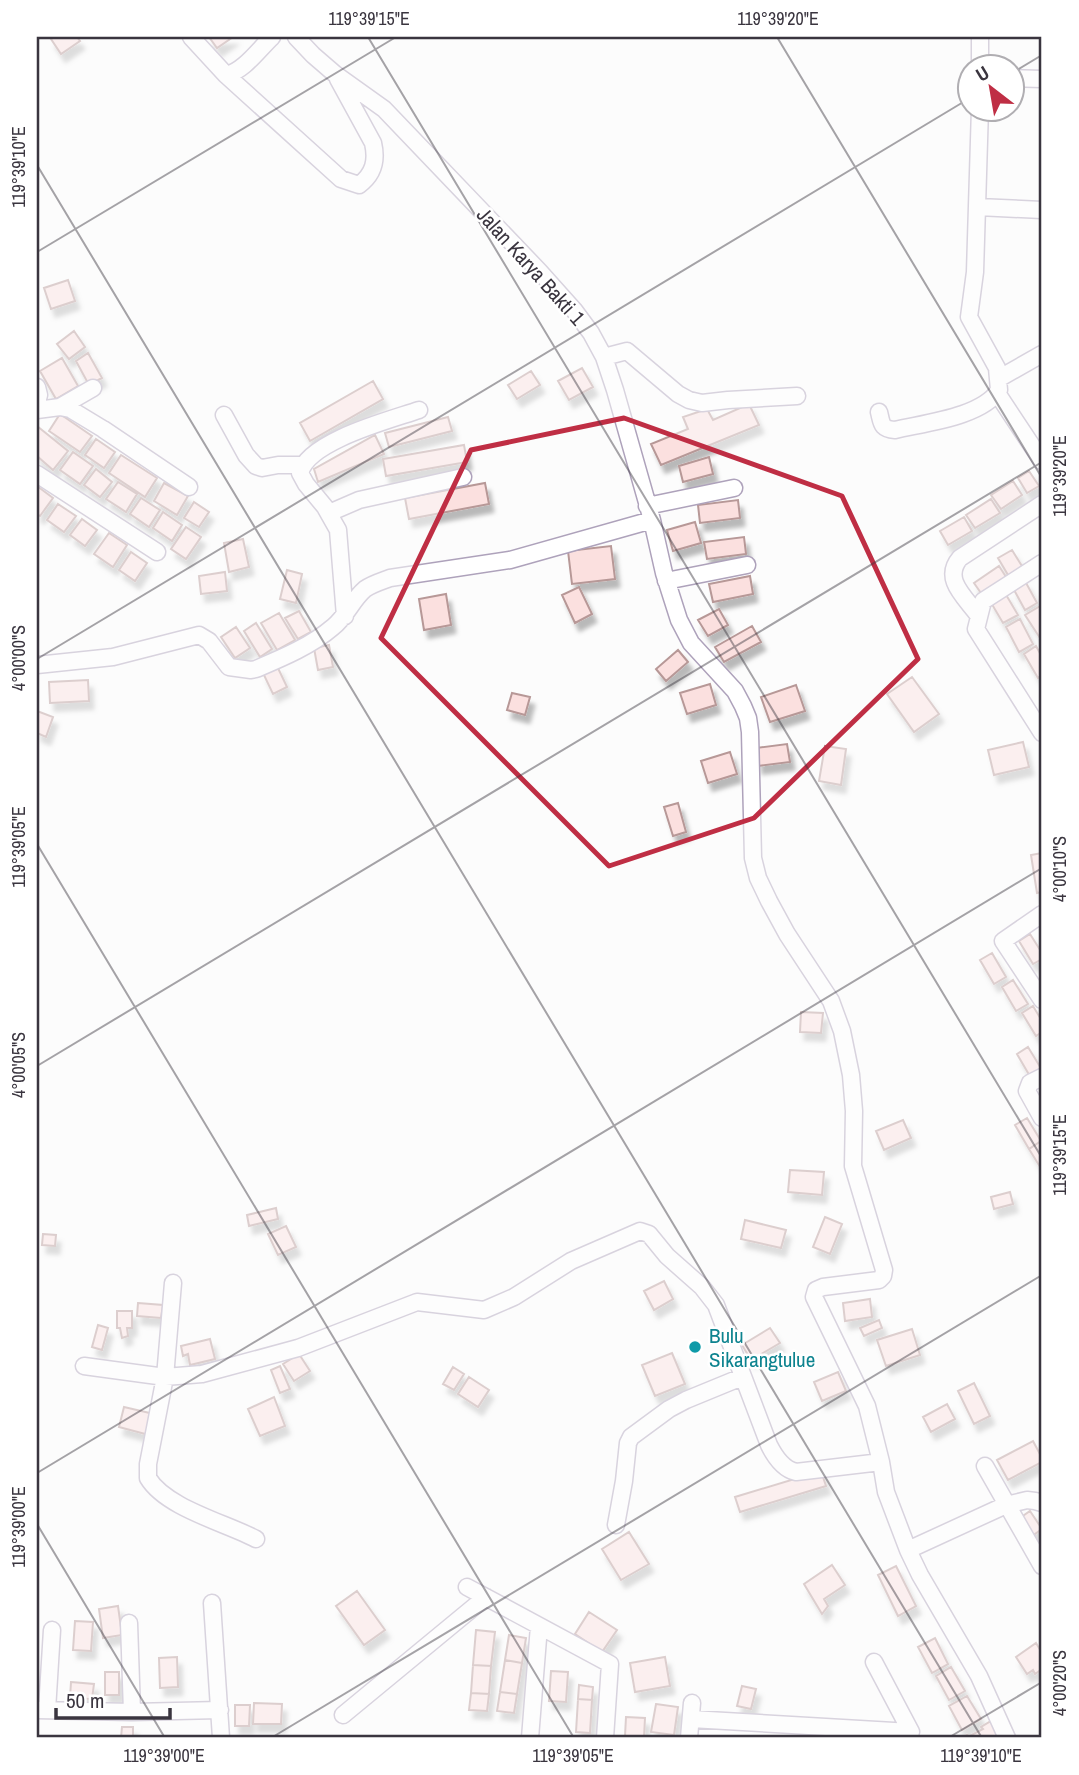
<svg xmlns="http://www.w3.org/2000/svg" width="1079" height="1775" viewBox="0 0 1079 1775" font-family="'Archivo Narrow',sans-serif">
<defs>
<filter id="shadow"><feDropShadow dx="4.5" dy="8" stdDeviation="2" flood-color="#0004"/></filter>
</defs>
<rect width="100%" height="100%" fill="#fcfcfc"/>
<path fill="#fbe0df" stroke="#b79897" stroke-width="2" filter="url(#shadow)" d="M54,37H77L80,41L61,54L51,39Z
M209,37H233L217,48Z
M68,280L75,301L51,309L44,288Z
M74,331L85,347L69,359L57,344Z
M88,353L102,378L89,385L76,361Z
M62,358L78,386L56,399L40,371Z
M582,368L593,387L569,400L558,381Z
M531,371L540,385L517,399L508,385Z
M373,381L383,399L310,441L300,423Z
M749,404L759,425L661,465L651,444L688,429L683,417L707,409L713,420Z
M60,414L92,436L80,452L49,431Z
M448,417L452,431L389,447L385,433Z
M37,426L68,451L53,470L37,456Z
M375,435L384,454L318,482L314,469Z
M96,439L115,452L104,468L85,455Z
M464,445L467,462L386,476L383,459Z
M73,452L93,466L80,484L60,470Z
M121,455L157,478L145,497L109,473Z
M709,457L713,474L683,482L679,466Z
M96,469L112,482L100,497L84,485Z
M1029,471L1039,486L1027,493L1018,478Z
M1013,481L1022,495L1001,509L991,495Z
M118,482L137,494L126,512L106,499Z
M164,483L188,496L177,515L154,501Z
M485,483L489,504L409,519L405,498Z
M37,486L53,498L40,516L37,514Z
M141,498L160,510L149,527L130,514Z
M991,499L1000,513L975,528L966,515Z
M738,500L740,518L700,523L698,505Z
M194,502L209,512L199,527L184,518Z
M58,504L76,516L64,532L47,520Z
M163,512L182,525L172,541L153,528Z
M964,517L972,531L948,545L940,531Z
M82,519L97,530L85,546L70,535Z
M695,522L701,543L673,551L667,530Z
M186,527L201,537L186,559L171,549Z
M109,533L127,545L113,567L94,554Z
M744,537L746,554L707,559L704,542Z
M243,539L249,567L229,572L224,543Z
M611,546L615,579L572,584L568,551Z
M1012,550L1025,571L1011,580L998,558Z
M131,552L147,563L135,581L119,570Z
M999,566L1008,580L983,596L974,583Z
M287,570L302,574L296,603L280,599Z
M225,572L227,591L201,594L199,576Z
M750,576L753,594L713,602L709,584Z
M1025,581L1037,603L1025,610L1013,588Z
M579,587L592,614L575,623L562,595Z
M1005,593L1018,615L1003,623L990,601Z
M446,594L451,625L424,630L419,599Z
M1042,605V637L1040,638L1025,615Z
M719,609L728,625L708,636L698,620Z
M299,611L311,632L298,639L285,618Z
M279,613L295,640L277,650L261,623Z
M1020,619L1033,644L1019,652L1006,627Z
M256,623L272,649L260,657L244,631Z
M752,626L761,642L724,662L715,647Z
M236,627L250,648L235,658L221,637Z
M329,645L333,667L318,670L314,648Z
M1036,646L1042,657V675L1038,678L1024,654Z
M678,650L688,662L666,681L656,669Z
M277,666L287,687L273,694L263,673Z
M912,677L939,714L914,732L887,694Z
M88,680L89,701L50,703L49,682Z
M710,684L716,705L687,714L680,693Z
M796,685L805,711L770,722L761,697Z
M512,693L530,697L525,715L507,710Z
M37,711L53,717L46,737L37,733Z
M1023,742L1029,767L994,775L988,750Z
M787,744L790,762L758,766L756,748Z
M825,746L846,749L841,785L819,781Z
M730,752L737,774L708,783L701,761Z
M678,803L686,832L673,836L664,807Z
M1042,853V892L1037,893L1031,855Z
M1030,934L1042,953V959L1033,964L1019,941Z
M992,953L1006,977L994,984L980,960Z
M1013,980L1028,1004L1016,1011L1002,987Z
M1033,1006L1042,1021V1032L1036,1036L1022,1013Z
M801,1012L823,1013L821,1033L800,1032Z
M1028,1047L1042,1070L1031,1078L1017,1054Z
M1027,1118L1041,1141L1029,1149L1015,1125Z
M903,1120L911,1138L884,1150L876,1131Z
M1041,1141L1042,1143V1170L1029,1149Z
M790,1170L824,1172L822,1195L788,1192Z
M1010,1192L1013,1204L994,1209L991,1197Z
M276,1208L278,1219L249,1226L247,1215Z
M825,1217L842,1224L830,1254L813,1247Z
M745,1220L786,1230L781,1248L741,1239Z
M286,1226L296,1247L278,1255L268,1234Z
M43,1234L56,1235L55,1246L42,1245Z
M664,1281L673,1299L654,1310L644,1291Z
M870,1299L872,1317L845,1321L843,1303Z
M138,1303L163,1305L161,1318L137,1316Z
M117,1311H132V1328H127L128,1336L122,1338L120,1328H117Z
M879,1320L882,1328L864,1336L860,1328Z
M98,1325L108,1328L102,1350L92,1347Z
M770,1328L780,1343L751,1360L742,1345Z
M912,1329L920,1355L886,1366L877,1340Z
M210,1339L215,1359L190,1365L188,1354L183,1356L181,1346Z
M672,1353L685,1384L655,1396L642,1365Z
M299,1354L310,1371L294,1381L283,1364Z
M280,1366L290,1389L280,1393L271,1370Z
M453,1367L464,1374L454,1390L443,1384Z
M838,1372L846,1391L822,1401L814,1382Z
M469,1377L489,1390L478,1407L458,1394Z
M974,1383L990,1416L974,1424L958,1391Z
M274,1397L285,1426L260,1436L248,1409Z
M947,1404L955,1419L931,1432L923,1417Z
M124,1407L154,1414L149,1435L119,1427Z
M1033,1441L1042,1458V1462L1008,1480L997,1460Z
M821,1471L826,1486L740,1512L735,1497Z
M1030,1511L1042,1529L1032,1536L1020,1518Z
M629,1532L649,1564L621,1580L602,1549Z
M832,1565L845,1585L824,1599L828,1606L822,1614L804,1584Z
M896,1566L916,1606L898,1616L878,1575Z
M357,1591L385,1630L364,1645L336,1606Z
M118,1606L122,1635L103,1638L99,1609Z
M589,1612L617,1630L602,1652L575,1634Z
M75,1621L93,1622L91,1651L73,1650Z
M476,1630L495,1632L491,1666L473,1665Z
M509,1635L526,1638L522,1663L505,1660Z
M935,1638L948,1664L932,1673L918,1647Z
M1036,1643L1042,1653V1669L1035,1674L1033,1670L1027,1674L1016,1657Z
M177,1657L178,1687L160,1688L159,1658Z
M665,1657L670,1686L635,1692L630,1663Z
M505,1660L522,1663L517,1694L500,1692Z
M473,1665L491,1666L489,1694L471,1693Z
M951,1667L965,1691L949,1700L936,1676Z
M551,1671L568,1672L566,1702L549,1701Z
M105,1672H119V1695H105Z
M71,1682L94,1684L92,1699L70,1698Z
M579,1685L593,1687L592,1700L578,1699Z
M742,1686L756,1689L751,1709L737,1706Z
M500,1692L517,1694L514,1713L497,1711Z
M471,1693L489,1694L487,1711L469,1710Z
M967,1696L981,1719L962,1730L949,1706Z
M578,1699L592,1700L590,1733L576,1732Z
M254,1703L282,1704L281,1724H253Z
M656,1704L678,1707L674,1735L651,1732Z
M235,1705H250L249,1726H235Z
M626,1717L645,1718L644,1737L625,1736Z
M991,1721L1000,1738H962L967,1735L968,1737L983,1729L981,1727Z
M122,1727H133V1738H121Z"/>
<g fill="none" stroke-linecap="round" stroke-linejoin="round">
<defs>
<path id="minor" d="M191,37L226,75C244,71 259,49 272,37
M296,37L313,55L335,74L384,109L540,272L574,310L591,333L604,357L627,351L678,394L689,400L702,403L728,400L797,396
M980,37V66
M226,75L341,179L359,185C374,174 377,160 373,143L338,79
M1012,78L1042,79
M978,207L1042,210
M604,357L615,390L652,520L664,573L679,620L691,643L735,691L743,706L748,718L750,732L753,858L758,878L769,901L787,934L831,1001L842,1031L851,1075L854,1111L853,1166L884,1270L883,1276L879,1280L823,1287L816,1290L814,1297L867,1406L881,1462L886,1492L908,1550L920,1575L979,1676L1007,1738
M998,379L1042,354
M37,387L39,395L37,402
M997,393L1042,461
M60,407L93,388
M37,410L60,407L70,409L103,429L189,487
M879,412C882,424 881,429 895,430C924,423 982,417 999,390L997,368L969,317L975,272L980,108
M224,415L246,455L256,466L262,468L278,465H302
M37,474L157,552
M647,506L734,488
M329,513L359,500L463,477
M1042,563L983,601L976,629L1042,733
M666,581L747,565
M978,615C965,597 942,579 960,558L1042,504
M345,616L338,530L325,507L306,484L300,473C308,441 390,420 419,410
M37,665L113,657L199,635L209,641L229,667L251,670L256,669C282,658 311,646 333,627C346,617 352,600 365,589C372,584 382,581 390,578L510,560L652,520
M1042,914L1003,941L1042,1000
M1042,1077L1030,1083L1027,1091L1042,1118
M173,1283L165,1377L148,1464V1478C166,1508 226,1523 256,1539
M84,1366L165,1377L202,1374L298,1348L417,1302L484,1310L514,1297L571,1261L640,1231L649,1234L667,1256L702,1287L716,1305L769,1445C775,1457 783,1469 796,1472L881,1462
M985,1466L1042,1566
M616,1525L624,1481L628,1443L631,1437L669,1409L686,1400L742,1377
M908,1550L1006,1505L1027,1500L1035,1501L1042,1503
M467,1587L610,1664L605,1738
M212,1603L221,1738
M129,1623L132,1712
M37,1710L132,1712L220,1710
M47,1710L52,1630
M343,1715L486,1597
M691,1719L911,1732L874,1662
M530,1738L539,1626
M689,1738L692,1703"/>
</defs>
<use href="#minor" stroke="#aea2bb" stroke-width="19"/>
<use href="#minor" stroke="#fff" stroke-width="16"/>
</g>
<path d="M0 0H1079V1775H0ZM624,418L842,496L918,659L754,818L609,866L381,638L471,450Z" fill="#fcfcfc" fill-opacity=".55" fill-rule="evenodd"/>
<path fill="none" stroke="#bf2e44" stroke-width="5" stroke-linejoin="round" d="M624,418L842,496L918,659L754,818L609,866L381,638L471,450Z"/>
<path fill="none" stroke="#3a353f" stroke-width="2" stroke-opacity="0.45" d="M368,37L1042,1158M777,37L1042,478M1012,73L1042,55M37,165L982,1738M37,252L396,37M37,659L970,98M37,844L574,1738M37,1066L1042,462M37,1473L1042,868M37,1524L165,1738M271,1738L1042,1275M948,1738L1042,1682"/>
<circle fill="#0f9aa8" stroke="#fff" stroke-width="2.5" cx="695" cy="1347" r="7"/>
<g text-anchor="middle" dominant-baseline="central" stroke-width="5" stroke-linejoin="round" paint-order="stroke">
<g font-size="21" fill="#3a353f" stroke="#fff">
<text transform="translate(531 266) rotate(48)">Jalan Karya Bakti 1</text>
</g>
<g font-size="21" fill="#0d838f" stroke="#fff" text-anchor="start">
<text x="709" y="1335">Bulu<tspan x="709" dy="24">Sikarangtulue</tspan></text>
</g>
</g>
<rect width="1079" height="1775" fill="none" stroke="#ffffff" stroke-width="77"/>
<g transform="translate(991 88) rotate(329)"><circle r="33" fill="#ffffff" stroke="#b0aeb2" stroke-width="2"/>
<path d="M0-5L12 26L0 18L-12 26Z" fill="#bf2e44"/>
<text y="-10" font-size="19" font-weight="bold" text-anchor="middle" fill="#3a353f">U</text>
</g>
<path d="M56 1708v10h114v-10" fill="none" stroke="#3a353f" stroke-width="3.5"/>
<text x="66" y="1708" font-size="21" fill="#3a353f" stroke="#ffffff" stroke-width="5" paint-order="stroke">50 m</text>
<rect x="38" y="38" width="1002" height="1698" fill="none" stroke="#3a353f" stroke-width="2.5"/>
<g font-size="18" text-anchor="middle" fill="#3a353f">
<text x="369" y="25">119°39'15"E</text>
<text x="778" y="25">119°39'20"E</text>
<text transform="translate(19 167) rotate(-90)" y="6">119°39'10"E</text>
<text transform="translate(1060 476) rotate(-90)" y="6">119°39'20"E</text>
<text transform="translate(19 658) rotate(-90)" y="6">4°00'00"S</text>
<text transform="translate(19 847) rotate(-90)" y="6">119°39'05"E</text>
<text transform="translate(1060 869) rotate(-90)" y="6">4°00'10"S</text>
<text transform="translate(19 1065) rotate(-90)" y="6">4°00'05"S</text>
<text transform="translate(1060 1155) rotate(-90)" y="6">119°39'15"E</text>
<text transform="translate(19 1527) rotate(-90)" y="6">119°39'00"E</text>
<text transform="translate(1060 1683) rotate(-90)" y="6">4°00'20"S</text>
<text x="164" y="1762">119°39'00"E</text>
<text x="573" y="1762">119°39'05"E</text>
<text x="981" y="1762">119°39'10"E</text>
</g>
</svg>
